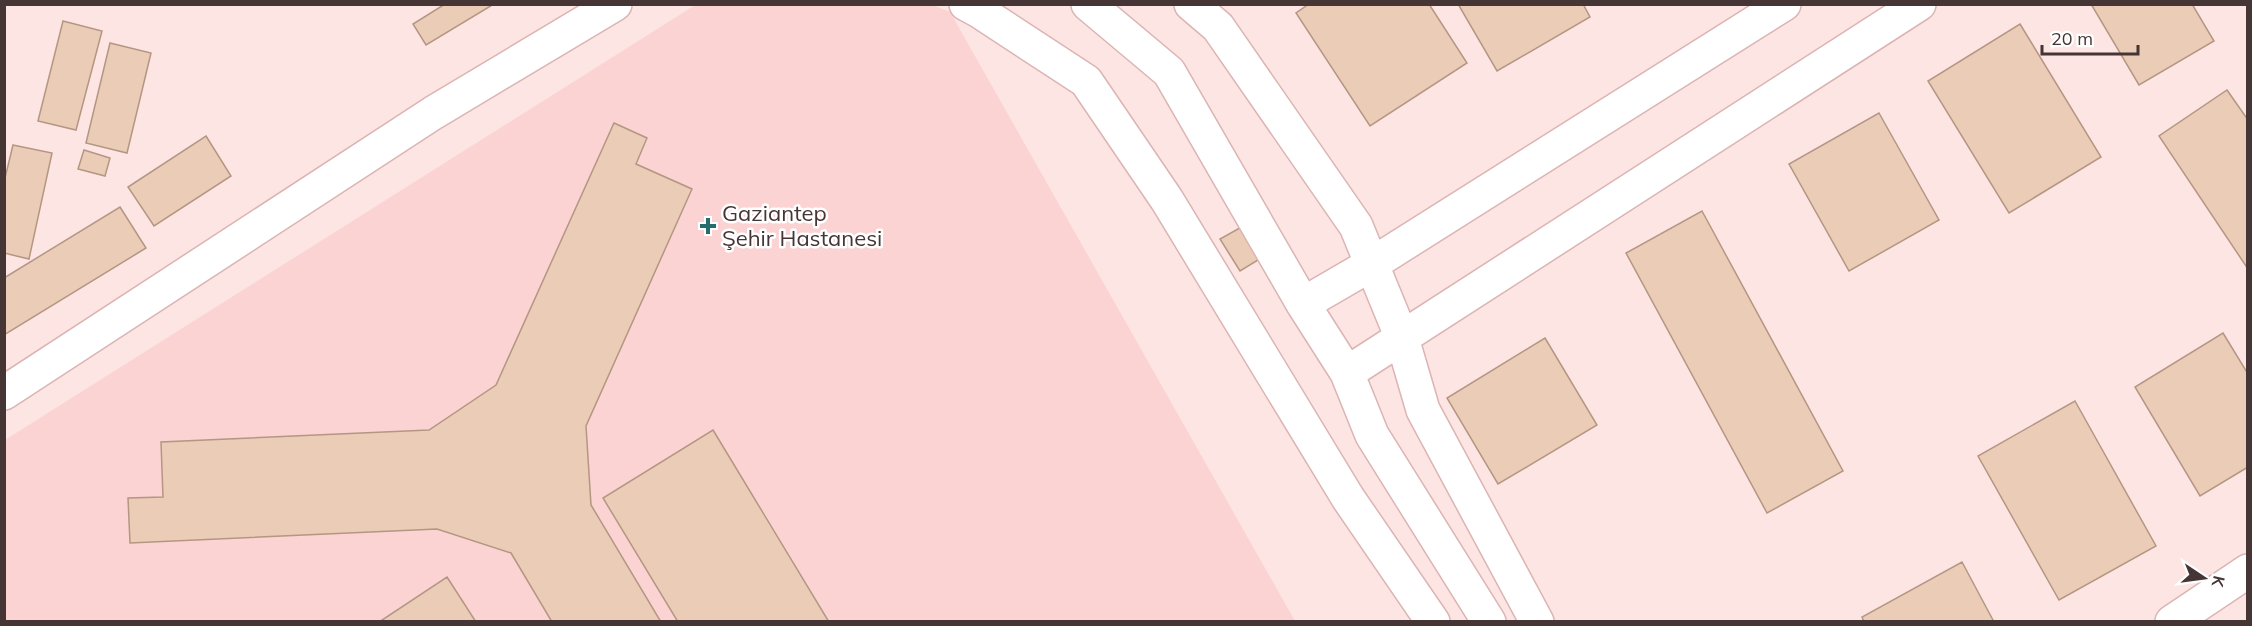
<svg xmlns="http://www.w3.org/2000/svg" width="2252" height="626" viewBox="0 0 2252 626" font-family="Mulish,sans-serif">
<rect width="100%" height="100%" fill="#fde5e3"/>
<path fill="#fad3d2" d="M697,4H930L950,12L1295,621L5,622V440Z"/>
<path fill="#ebccb7" stroke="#b49683" stroke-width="1.5" d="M445,4H494L426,45L413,24Z
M1309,4H1429L1467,63L1370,126L1296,13Z
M1458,4H1583L1590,17L1497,71Z
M2091,4H2192L2214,41L2139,85Z
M63,21L102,31L76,130L38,121Z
M2020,24L2101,157L2009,213L1928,81Z
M110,43L151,53L127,153L86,143Z
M2227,90L2248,120V269L2159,136Z
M1879,113L1939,220L1849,271L1789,164Z
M614,123L647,138L636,164L692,189L586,426L591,505L661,622H552L511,553L437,529L130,543L128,498L163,497L161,442L429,430L496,385Z
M206,136L231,176L154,226L128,187Z
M13,145L52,153L29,259L4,253V182Z
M84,150L110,158L105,176L78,169Z
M120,207L146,248L4,335V278Z
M1702,211L1843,471L1767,513L1626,253Z
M1245,225L1263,257L1240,271L1220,239Z
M2223,333L2248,374V467L2200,496L2135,387Z
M1545,338L1597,425L1498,484L1447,398Z
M2075,401L2156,546L2059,600L1978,456Z
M713,430L829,622H678L603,498Z
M1962,562L1994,622H1864L1862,617Z
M447,577L476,622H379Z"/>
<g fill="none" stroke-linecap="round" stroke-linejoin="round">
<defs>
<path id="minor" d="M966,4L979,11L1086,81L1167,200L1348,498L1433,622
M1088,4L1169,72L1303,304L1347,373L1372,435L1489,622
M1191,4L1218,27L1356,226L1402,338L1423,410L1537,622
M1303,304L1372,264L1784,4
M1347,373L1919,4
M4,393L433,113L615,4
M2172,622L2248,571"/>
</defs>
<use href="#minor" stroke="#dbb4b3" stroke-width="36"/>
<use href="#minor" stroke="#fff" stroke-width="33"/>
</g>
<path fill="#246f6d" stroke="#fff" stroke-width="2" d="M705 217h6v6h6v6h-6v6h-6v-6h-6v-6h6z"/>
<g text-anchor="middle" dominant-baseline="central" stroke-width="5" stroke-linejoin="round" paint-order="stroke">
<g font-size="22" fill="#453535" stroke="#fff" text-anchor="start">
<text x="722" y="213">Gaziantep<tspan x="722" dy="25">Şehir Hastanesi</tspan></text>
</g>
</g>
<rect width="2252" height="626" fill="none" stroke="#453535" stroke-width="12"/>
<g transform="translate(2204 578) rotate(103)" stroke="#ffffff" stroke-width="4.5" paint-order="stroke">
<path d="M0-4.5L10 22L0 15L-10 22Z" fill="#453535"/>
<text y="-9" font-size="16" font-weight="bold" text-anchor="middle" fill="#453535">K</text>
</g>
<path d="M2042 45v9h96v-9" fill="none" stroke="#453535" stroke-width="3"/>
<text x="2051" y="45" font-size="18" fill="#453535" stroke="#ffffff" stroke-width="4.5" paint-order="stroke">20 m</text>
</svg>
